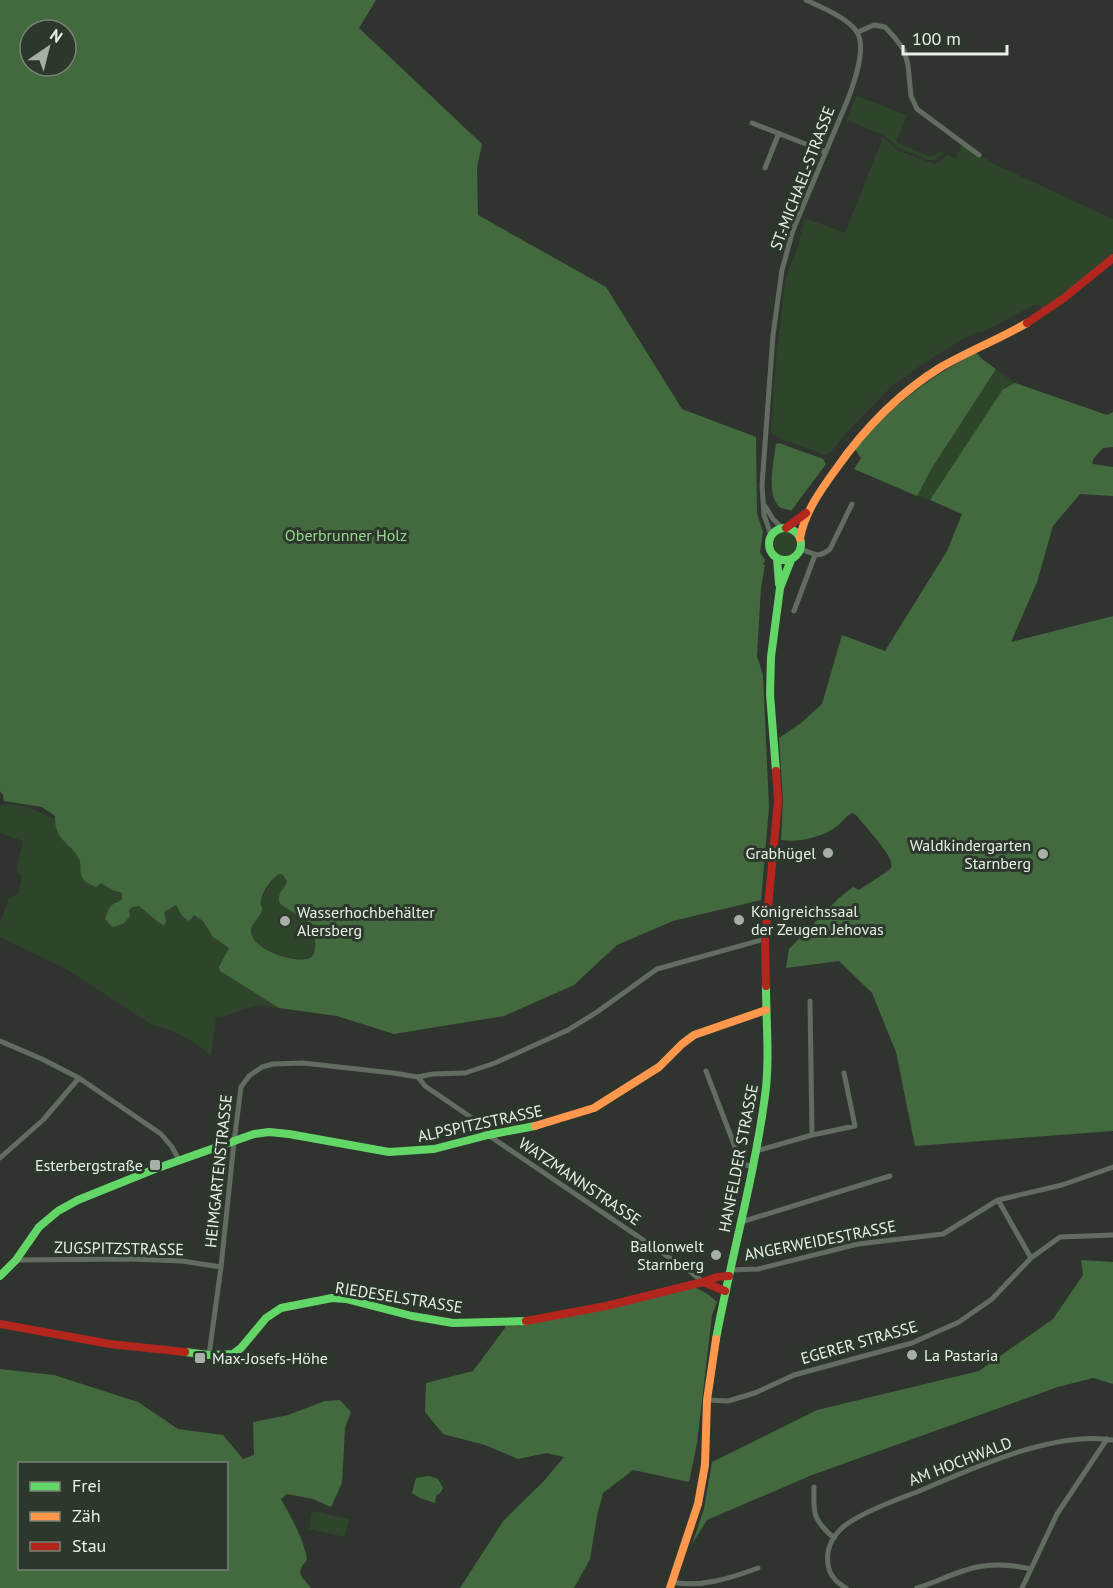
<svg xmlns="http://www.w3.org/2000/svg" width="1113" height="1588" viewBox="0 0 1113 1588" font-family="'PT Sans',sans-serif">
<rect width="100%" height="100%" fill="#2f352e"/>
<path fill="#2e452b" d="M856,96L907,115L896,142L929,156H934L939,151L944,153L934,160H928L897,147L884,135L847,120Z
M883,137L897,150L934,164L942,160L947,155L956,159L962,144L996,165L1113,219V252L1083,280L1043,308L1039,305H1034L983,332H977L961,340L923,364L892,386L845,434L831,452L825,455L779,438L771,433L776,359L785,282C788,268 796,256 799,243C801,234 802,226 805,218L845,233Z
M996,369L1015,383L1003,389L930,500L917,496L932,468Z
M773 544a12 12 0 1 1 24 0a12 12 0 1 1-24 0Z
M12,804L25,806L55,819C58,836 64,838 74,851C77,854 79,859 81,863C89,875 108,889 122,893L123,897L119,903L112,927L119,926L126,921L129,911L132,906H139L158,922L164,912L176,905L182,916L194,915L203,921L213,937L229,948L220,971L279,1008L256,1005L226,1016L216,1017L211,1056L195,1043L173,1031L152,1025L68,970L0,937V923L9,898L18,894L22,877L16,870L23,841L0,833V805Z
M279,874H282L287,881C284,890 276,893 280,904L316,925L317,944L314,954L304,960L286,957L267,950L257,944L251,932C255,915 265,884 279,874Z
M312,1511L349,1519L345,1537L309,1529Z"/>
<path fill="#436a3e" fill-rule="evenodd" d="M0,0H376L359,28L482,144L477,168L478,215L606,287L682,409L756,437L757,513L763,532L760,552L765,560L763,565H765L761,587L757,656L763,675L769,807L761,900L673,921L617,945L574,985L504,1016L394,1034L337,1016L279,1008L220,971L219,967L229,948L213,937L203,921L194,915L189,921L182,916L176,905L164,912L166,922L164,925L158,922L139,906L132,907L129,911L130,915C126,923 121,926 112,927L105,919C107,915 108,908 112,905C116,902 119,903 122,899V893L112,890L101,883L96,887C91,885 86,883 83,879C78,872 83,864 78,857C73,847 60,841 57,830C55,826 55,820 55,816L42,807L4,801L3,795L0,791ZM30,30H66V66H30ZM279,874H282L287,881C284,890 276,893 280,904L315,926C313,938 317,941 314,954C311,957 311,958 306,959C292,962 251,949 251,931C251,923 260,918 262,910C263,903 260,909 261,901C262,892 271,879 279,874Z
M976,352L982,359L996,369L932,468L917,496L854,469L861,458L855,449C890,406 928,379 976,352Z
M1015,383L1107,415L1113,412V447L1103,448L1094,458L1092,463L1093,464L1113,467V496L1080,494L1053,526L1037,582L1011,642L1113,616V1131L915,1146L896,1052L872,993L839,961L786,968L789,949L839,898L853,887L859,890L888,871C892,867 892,868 891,862C889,852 864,825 856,815L852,813C846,816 842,822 837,826C823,837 799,843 781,840L783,800L779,738L801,723L822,704L842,635L885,651L947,551L962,514L930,500L1003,389Z
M779,443L823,459L826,464L791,511C789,510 783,508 781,508C765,497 774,461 776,444Z
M1081,1260L1113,1262V1384L1093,1378L1058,1387L812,1475L707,1520L692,1544L704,1509L712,1462L817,1410L979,1371L1053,1319L1083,1275Z
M691,1285L709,1295L717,1302L712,1315L697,1443L689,1482L633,1470L603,1493L597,1516L590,1559L574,1588H460L504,1520L543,1482L564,1457L547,1453L518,1459L485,1445L443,1434L425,1412L426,1383L473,1371L505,1328L507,1321H513Z
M0,1369L54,1375L138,1402L178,1429L223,1435L243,1459L254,1455L253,1422L288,1415L325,1401L340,1400L351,1412L345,1428L342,1483L331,1507L313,1499L287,1494L281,1499C291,1517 304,1539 307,1560C294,1574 302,1576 311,1588H0ZM20,1464H226V1568H20Z"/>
<path fill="#40683c" d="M429,1476L438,1479L443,1488L441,1492L436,1496L435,1503L420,1498L412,1493L416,1478Z"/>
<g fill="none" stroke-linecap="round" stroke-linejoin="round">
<path stroke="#626c61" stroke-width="5" d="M858,32L874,25L885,27L895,38L904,50L908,65L911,96L917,109L979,155
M752,123L826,152
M765,168L779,133
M765,506L773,519L782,528
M771,535L764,515L762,485L773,335L782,270L793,230L848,99C854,83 866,50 858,34C851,19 821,7 806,0
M801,549C814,554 818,559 830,549L852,504
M794,611L815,555
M0,1041L42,1059L79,1078L161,1134L172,1147L179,1160
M706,1071L740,1160L746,1165L753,1167
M418,1077L425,1086L475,1120L488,1135L692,1273L703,1282
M812,1135L855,1126L844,1073
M756,1151L812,1135L810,1001
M0,1158L43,1120L79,1078
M998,1200L1031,1258
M741,1222L890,1176
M16,1260L131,1259L182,1261L221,1267
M730,1270L758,1269L858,1244L943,1234L998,1200L1062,1185L1113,1167
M209,1355L221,1267L234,1142L241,1087L249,1076L262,1067L273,1064L303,1063L393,1073L418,1077L433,1074L465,1073L495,1063L568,1030L597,1012L657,969L765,939
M707,1400L728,1401L755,1393L794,1375L912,1343L959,1322L992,1299L1031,1258L1060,1237L1113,1235
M814,1487C813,1513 813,1520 834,1538
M672,1582C701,1588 731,1578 758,1568
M846,1588C837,1583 829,1575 828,1564C826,1550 832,1537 843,1527C860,1513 895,1500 917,1492C971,1469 1054,1430 1113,1440
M917,1588C934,1583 949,1575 966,1570C987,1563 1009,1564 1031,1569
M1022,1588L1057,1514L1107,1439"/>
<path stroke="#63d668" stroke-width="8" d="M769 544a16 16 0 1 1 32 0a16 16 0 1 1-32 0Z
M777,558L779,584
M776,771L770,694L771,657L780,588L791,560
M0,1276L16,1260L39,1227L58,1211L78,1200L155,1169L254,1134L269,1132L289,1134L389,1152L434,1149L488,1135L535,1126
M716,1339C731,1258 754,1178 765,1096C770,1060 766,1022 766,986
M185,1352L209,1355L233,1354L241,1348L266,1318L281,1308L332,1298L346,1299L412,1316L453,1323L526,1321"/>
<path stroke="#ff974d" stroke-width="8" d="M800,538C805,512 820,491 836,469C864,429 899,393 941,367C969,351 999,339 1027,323
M535,1126L594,1108L659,1067L682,1044L694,1035L766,1010
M670,1588L698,1504L705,1465L707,1400L716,1339"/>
<path stroke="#b3261e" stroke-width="8" d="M1027,323L1064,298L1113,258
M786,528L806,513
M766,986L765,939L778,801L776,771
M703,1282L725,1291
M526,1321L606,1306L703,1282L717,1277L729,1276
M0,1324L110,1344L185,1352"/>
</g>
<g fill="#a8afa7" stroke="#2c382b" stroke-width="2">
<circle cx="828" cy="853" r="6"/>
<circle cx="1043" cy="854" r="6"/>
<circle cx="739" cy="920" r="6"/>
<circle cx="285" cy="921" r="6"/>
<rect x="149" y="1159" width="12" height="12" rx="3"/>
<circle cx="716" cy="1255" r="6"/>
<circle cx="912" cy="1355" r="6"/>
<rect x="194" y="1352" width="12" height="12" rx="3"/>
</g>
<g text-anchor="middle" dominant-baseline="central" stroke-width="6" stroke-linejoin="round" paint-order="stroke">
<g font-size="16" fill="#e9f0e8" stroke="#2c382b">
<text transform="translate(802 178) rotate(-69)">ST.-MICHAEL-STRASSE</text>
<text transform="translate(480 1123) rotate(-12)">ALPSPITZSTRASSE</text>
<text transform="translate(738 1158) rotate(-79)">HANFELDER STRASSE</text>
<text transform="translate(218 1171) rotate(-84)">HEIMGARTENSTRASSE</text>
<text transform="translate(580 1181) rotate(34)">WATZMANNSTRASSE</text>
<text transform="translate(820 1240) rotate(-11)">ANGERWEIDESTRASSE</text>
<text transform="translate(119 1248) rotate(1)">ZUGSPITZSTRASSE</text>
<text transform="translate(399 1297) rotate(9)">RIEDESELSTRASSE</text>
<text transform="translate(859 1342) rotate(-16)">EGERER STRASSE</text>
<text transform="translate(960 1461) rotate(-21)">AM HOCHWALD</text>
</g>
<g font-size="16" fill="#97d88f" stroke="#2c382b">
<text x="346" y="535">Oberbrunner Holz</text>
</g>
<g font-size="16" fill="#e9f0e8" stroke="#2c382b" text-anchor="end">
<text x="1031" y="845">Waldkindergarten<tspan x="1031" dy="18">Starnberg</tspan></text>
<text x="816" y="853">Grabhügel</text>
<text x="751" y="911" text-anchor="start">Königreichssaal<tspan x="751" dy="18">der Zeugen Jehovas</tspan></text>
<text x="297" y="912" text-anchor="start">Wasserhochbehälter<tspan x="297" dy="18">Alersberg</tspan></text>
<text x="143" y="1165">Esterbergstraße</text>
<text x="704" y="1246">Ballonwelt<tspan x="704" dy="18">Starnberg</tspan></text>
<text x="924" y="1355" text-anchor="start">La Pastaria</text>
<text x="212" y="1358" text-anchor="start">Max-Josefs-Höhe</text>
</g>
</g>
<rect x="18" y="1462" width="210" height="108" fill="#2c382b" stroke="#788277" stroke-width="1.5"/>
<rect x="30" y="1482" width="30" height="9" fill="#63d668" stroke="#788277" stroke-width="1.5"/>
<text x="72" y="1492" font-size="18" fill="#e9f0e8">Frei</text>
<rect x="30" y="1512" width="30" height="9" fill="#ff974d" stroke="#788277" stroke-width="1.5"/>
<text x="72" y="1522" font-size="18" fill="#e9f0e8">Zäh</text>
<rect x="30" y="1542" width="30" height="9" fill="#b3261e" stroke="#788277" stroke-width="1.5"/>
<text x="72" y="1552" font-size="18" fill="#e9f0e8">Stau</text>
<g transform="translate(48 48) rotate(35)"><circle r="28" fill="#2c382b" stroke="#788277" stroke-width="1.5"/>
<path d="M0-4.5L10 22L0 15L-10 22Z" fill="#a8afa7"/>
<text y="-9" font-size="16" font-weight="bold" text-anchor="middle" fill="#e9f0e8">N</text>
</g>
<path d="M903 45v9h104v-9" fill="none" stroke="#e9f0e8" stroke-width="3"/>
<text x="912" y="45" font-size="18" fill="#e9f0e8" stroke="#2c382b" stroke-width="4.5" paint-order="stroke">100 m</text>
</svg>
